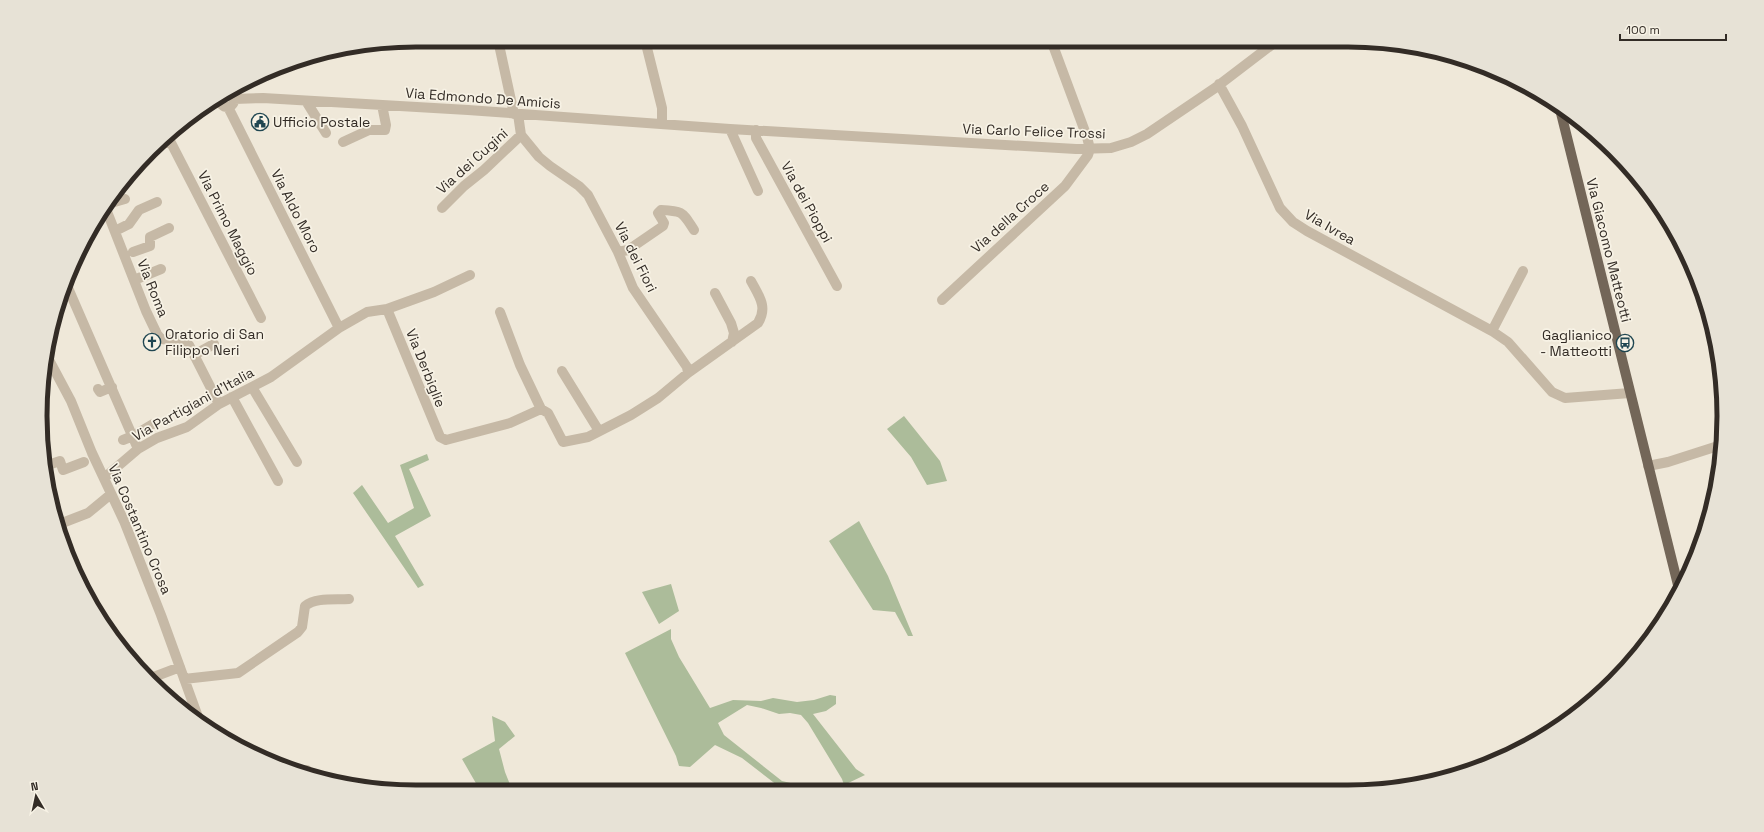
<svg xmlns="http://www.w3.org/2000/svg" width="1764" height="832" viewBox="0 0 1764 832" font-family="'Space Grotesk',sans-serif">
<rect width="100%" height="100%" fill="#efe8d9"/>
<path fill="#acbc9a" d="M904,416L940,461L947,481L927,485L911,457L887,429Z
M427,454L429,460L409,469L431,516L395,536L424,585L418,588L353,493L362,485L388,523L414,508L400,465Z
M859,521L888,576L913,636H908L895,612L873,610L829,541Z
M671,584L679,611L659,624L642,592Z
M671,629V639L679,657L710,708L733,700L761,701L773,698L797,702L814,700L830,695L836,696V704L826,711L813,714L856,769L865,775L844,785L842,779L808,723L801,715L790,713L779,714L761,708L747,705L718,723L724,735L782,781L824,791H789L782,789L742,758L715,745L690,767L679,766L676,756L625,653Z
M492,716L505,722L515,736L499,749L505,772L513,792H481L462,759L495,741Z"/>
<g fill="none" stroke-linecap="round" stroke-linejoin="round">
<path stroke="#c6b9a6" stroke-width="10" d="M498,40L514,114
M645,40L662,108V124
M1219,84L1242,126L1280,208L1293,222L1307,231L1492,331L1508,342L1552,392L1565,398L1630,393
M229,93L234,89L254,79
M220 100a7 7 0 1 1 14 0a7 7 0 1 1-14 0Z
M234,99L263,98L468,110L730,129L1076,149L1111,148L1131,142L1147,134L1215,88L1278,40
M306,101L326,133
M228,107L339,328
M730,129L758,191
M756,130V138L837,286
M167,135L261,318
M343,142L369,130H385L386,125L382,105
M157,147L170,140
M111,203L125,199
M442,208L464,186L484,170L521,135
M106,209L146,311L157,334L161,339L180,341L189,345L219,404
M115,231L129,224L139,210L157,202
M133,252L150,246V237L169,228
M618,252L628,250L663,226L664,223L658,213L661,210C684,211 682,212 694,230
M139,278L161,269
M68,288L138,449
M715,293L731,323L734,333L732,342
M942,300L1065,186L1088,155L1090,149L1087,137L1051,40
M387,309L440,437L446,440L510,423L541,409L548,413L563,442L588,437L631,415L658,398L688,373L687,367L633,288L618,252L588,195L579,186L550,166L539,157L521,135L518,114
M500,312L520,365L541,409
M1492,331L1523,271
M194,355L214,344
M47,356L71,401L92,453L124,521L161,615L198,717
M562,371L599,431
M688,373L758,323C768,307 759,296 751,281
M252,387L297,462
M98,389L100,392L112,387
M232,397L278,481
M123,440L133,436L153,424
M45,466L60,461L63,470L84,462
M1648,466L1668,462L1721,445
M104,478L138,449L157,438L187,427L219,404L271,377L339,328L367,312L387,309L434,292L470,275
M57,525L88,513L111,494
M151,678L180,667
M184,679L238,673L298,632L302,627L305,606C316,597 335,600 349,599
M302,772L307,770"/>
<path stroke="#736658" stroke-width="10" d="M1559,105L1679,589"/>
</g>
<defs>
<symbol id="civic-ring" viewBox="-11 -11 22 22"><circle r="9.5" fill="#f7f2e5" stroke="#1f4651" stroke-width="1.5"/><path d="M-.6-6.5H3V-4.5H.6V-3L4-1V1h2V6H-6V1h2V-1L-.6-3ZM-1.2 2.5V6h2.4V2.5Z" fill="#1f4651"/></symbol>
<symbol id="church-ring" viewBox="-11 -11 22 22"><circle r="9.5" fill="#f7f2e5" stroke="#1f4651" stroke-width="1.5"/><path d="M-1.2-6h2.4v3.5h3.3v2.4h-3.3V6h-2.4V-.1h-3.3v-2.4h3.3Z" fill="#1f4651"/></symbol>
<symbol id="bus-ring" viewBox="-11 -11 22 22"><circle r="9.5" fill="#f7f2e5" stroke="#1f4651" stroke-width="1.5"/><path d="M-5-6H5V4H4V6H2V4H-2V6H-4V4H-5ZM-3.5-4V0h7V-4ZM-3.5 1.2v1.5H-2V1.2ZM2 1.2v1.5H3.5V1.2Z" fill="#1f4651"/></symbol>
</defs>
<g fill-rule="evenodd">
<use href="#civic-ring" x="250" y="112" width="20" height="20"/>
<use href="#church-ring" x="142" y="332" width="20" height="20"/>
<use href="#bus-ring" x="1615" y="333" width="20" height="20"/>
</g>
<g text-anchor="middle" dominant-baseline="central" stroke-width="3.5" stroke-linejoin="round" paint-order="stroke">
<g font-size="14" fill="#332c26" stroke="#f7f2e5">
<text transform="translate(483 98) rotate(4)">Via Edmondo De Amicis</text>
<text transform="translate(1034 131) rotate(2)">Via Carlo Felice Trossi</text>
<text transform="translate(472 161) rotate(-42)">Via dei Cugini</text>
<text transform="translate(807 202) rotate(61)">Via dei Pioppi</text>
<text transform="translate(296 211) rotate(63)">Via Aldo Moro</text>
<text transform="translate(1010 217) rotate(-42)">Via della Croce</text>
<text transform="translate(228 223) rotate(63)">Via Primo Maggio</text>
<text transform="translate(1330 227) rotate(30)">Via Ivrea</text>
<text transform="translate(1609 250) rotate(76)">Via Giacomo Matteotti</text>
<text transform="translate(636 257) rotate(63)">Via dei Fiori</text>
<text transform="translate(153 288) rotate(68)">Via Roma</text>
<text transform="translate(426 368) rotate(68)">Via Derbiglie</text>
<text transform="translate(193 404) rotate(-29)">Via Partigiani d'Italia</text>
<text transform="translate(140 529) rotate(67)">Via Costantino Crosa</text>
</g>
<g font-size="14" fill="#332c26" stroke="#f7f2e5" text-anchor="start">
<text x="273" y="122">Ufficio Postale</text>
<text x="165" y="334">Oratorio di San<tspan x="165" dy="16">Filippo Neri</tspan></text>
<text x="1612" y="335" text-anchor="end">Gaglianico<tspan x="1612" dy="16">- Matteotti</tspan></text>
</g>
</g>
<path d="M0 0H1764V832H0ZM416 47H1348A369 369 0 0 1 1717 416V416A369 369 0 0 1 1348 785H416A369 369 0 0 1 47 416V416A369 369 0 0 1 416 47Z" fill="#e7e2d6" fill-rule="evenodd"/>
<path fill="none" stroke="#332c26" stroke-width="5" d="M416 47H1348A369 369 0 0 1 1717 416V416A369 369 0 0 1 1348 785H416A369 369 0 0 1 47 416V416A369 369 0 0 1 416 47Z"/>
<g transform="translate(36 796) rotate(351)" stroke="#f7f2e5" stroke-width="3" paint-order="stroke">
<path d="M0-3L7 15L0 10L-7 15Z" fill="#332c26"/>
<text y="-6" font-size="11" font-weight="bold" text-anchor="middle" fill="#332c26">N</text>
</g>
<path d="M1620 34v6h106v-6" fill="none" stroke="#332c26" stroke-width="2"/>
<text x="1626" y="34" font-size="12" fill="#332c26" stroke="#f7f2e5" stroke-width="3" paint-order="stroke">100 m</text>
</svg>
